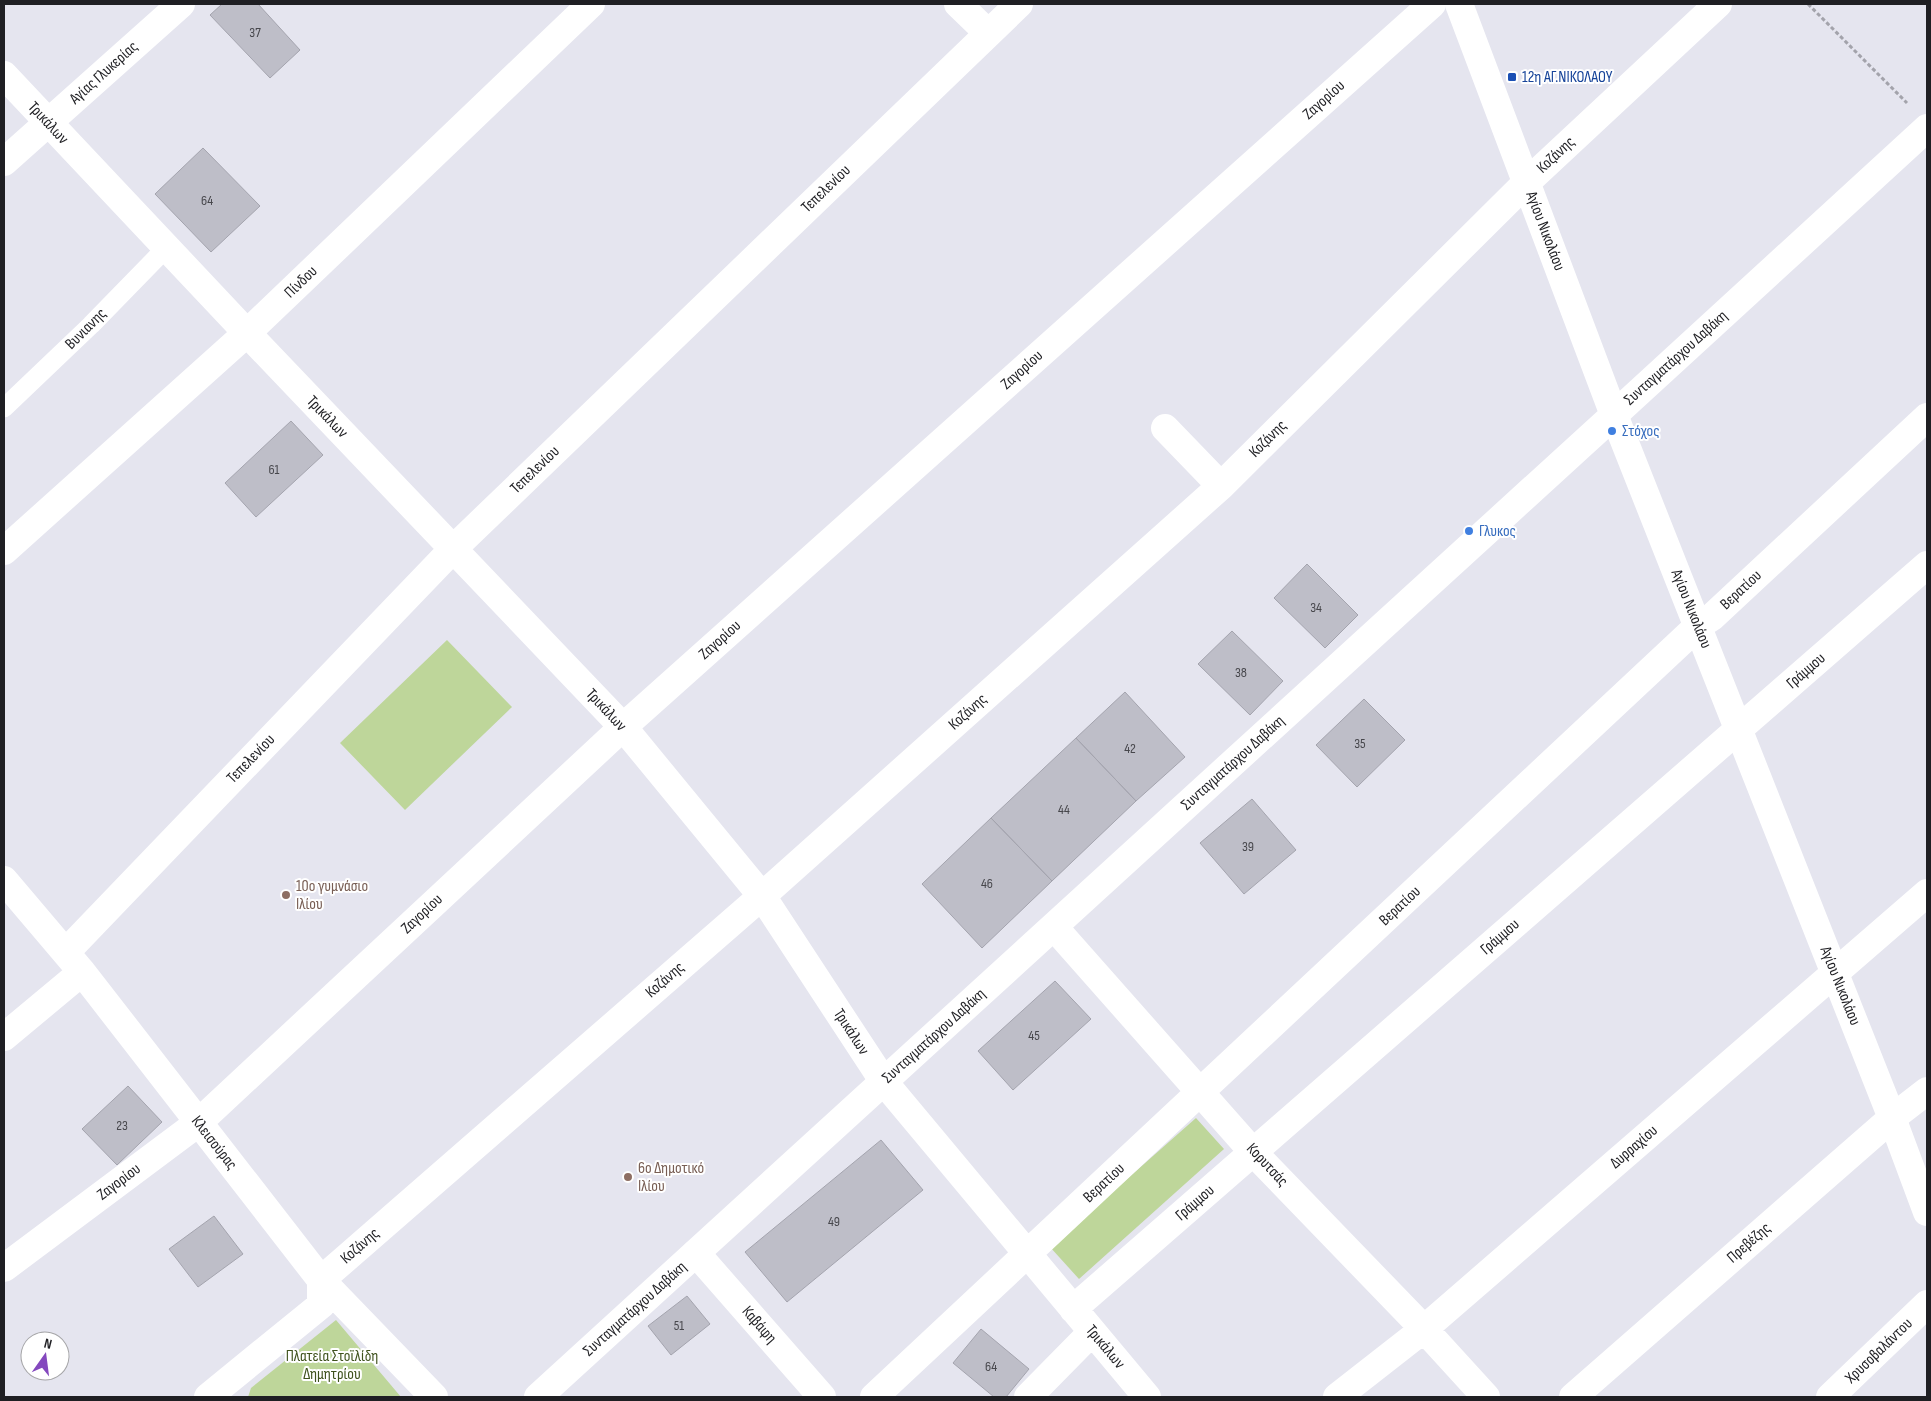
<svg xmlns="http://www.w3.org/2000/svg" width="1931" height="1401" viewBox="0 0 1931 1401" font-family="'Sofia Sans Condensed',sans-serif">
<rect width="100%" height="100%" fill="#e5e5ef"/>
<path fill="#bed69a" d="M447,640L512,707L405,810L340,743Z
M1196,1118L1224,1149L1079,1279L1050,1247Z
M336,1320L401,1397H248L251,1388Z"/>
<path fill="#bebec8" stroke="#a4a4ae" d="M222,4H258L300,50L270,78L210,15Z
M203,148L260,206L211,252L155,194Z
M291,421L323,455L256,517L225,483Z
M1307,564L1358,615L1325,648L1274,598Z
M1232,631L1283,681L1250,715L1198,664Z
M1125,692L1185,757L1136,801L1076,738Z
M1364,699L1405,740L1357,787L1316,745Z
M1076,738L1136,801L1052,881L991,818Z
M1252,799L1296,850L1244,894L1200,843Z
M991,818L1052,881L982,948L922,884Z
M1055,981L1091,1019L1013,1090L978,1051Z
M128,1086L162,1122L117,1165L82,1129Z
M881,1140L923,1190L787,1302L745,1252Z
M214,1216L243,1254L198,1287L169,1249Z
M687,1296L710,1324L671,1355L648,1326Z
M981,1329L1029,1369L1006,1397H994L953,1363Z"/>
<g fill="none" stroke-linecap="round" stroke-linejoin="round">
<path stroke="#a3a3ab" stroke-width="3" stroke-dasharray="4 2.5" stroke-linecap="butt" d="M1808,4L1907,103"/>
<path stroke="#fff" stroke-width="19" d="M4,408L91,325L166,248"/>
<path stroke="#fff" stroke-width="28" d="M958,4L988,33
M4,75L247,333L623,727L762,896L884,1082L1147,1397
M4,162L181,4
M1614,415L1927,128
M1165,428L1221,486
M4,551L247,333L591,4
M4,880L82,972L321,1280L434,1397
M1054,927L1253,1152L1424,1329L1486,1397
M66,952L453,549L1019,4
M4,1037L82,972
M1892,1118L1927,1091
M696,1253L822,1397
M4,1268L198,1123L623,727L1432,4
M1073,1309L1927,565
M208,1397L321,1305V1280L762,896L1221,486L1527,182L1718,4
M874,1397L1698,626L1712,617L1927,417
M1028,1397L1092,1332
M1337,1397L1424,1329L1927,893
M1830,1397L1927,1304"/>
<path stroke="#fff" stroke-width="28" d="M1459,4L1614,415L1892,1118L1927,1212
M538,1397L1614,415
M1573,1397L1892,1118"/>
</g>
<rect fill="#1a4fb4" stroke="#fff" stroke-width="2" x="1507" y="72" width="10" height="10" rx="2.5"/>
<g fill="#3f7fe0" stroke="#fff" stroke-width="2">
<circle cx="1612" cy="431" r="5"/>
<circle cx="1469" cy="531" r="5"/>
</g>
<g fill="#8d6e63" stroke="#fff" stroke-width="2">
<circle cx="286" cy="895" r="5"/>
<circle cx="628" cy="1177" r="5"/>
</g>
<g text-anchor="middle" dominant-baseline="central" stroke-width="4" stroke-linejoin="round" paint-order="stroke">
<g font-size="14" fill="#47474c">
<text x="255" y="32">37</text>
<text x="207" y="200">64</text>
<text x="274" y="469">61</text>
<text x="1316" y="607">34</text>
<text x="1241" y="672">38</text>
<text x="1360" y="743">35</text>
<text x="1130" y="748">42</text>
<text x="1064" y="809">44</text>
<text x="1248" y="846">39</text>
<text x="987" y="883">46</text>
<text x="1034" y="1035">45</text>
<text x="122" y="1125">23</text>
<text x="834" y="1221">49</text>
<text x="679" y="1325">51</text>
<text x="991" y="1366">64</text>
</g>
<g font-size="16" fill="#1f1f23" stroke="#fff">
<text transform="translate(104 73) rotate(-42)">Αγίας Γλυκερίας</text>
<text transform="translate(1324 100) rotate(-42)">Ζαγορίου</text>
<text transform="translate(48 123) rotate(47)">Τρικάλων</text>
<text transform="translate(1556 155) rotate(-43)">Κοζάνης</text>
<text transform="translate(826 189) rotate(-44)">Τεπελενίου</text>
<text transform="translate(1545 231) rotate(69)">Αγίου Νικολάου</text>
<text transform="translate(301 282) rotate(-44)">Πίνδου</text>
<text transform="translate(86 329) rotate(-45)">Βυνιανης</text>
<text transform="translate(1676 358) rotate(-42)">Συνταγματάρχου Δαβάκη</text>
<text transform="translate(1022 370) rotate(-42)">Ζαγορίου</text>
<text transform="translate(327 417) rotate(46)">Τρικάλων</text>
<text transform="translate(1268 439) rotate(-45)">Κοζάνης</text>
<text transform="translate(535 470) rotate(-44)">Τεπελενίου</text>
<text transform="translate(1741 590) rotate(-43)">Βερατίου</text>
<text transform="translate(1691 609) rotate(68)">Αγίου Νικολάου</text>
<text transform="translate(720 640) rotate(-42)">Ζαγορίου</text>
<text transform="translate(1806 671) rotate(-41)">Γράμμου</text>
<text transform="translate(606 710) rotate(47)">Τρικάλων</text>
<text transform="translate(968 712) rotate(-42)">Κοζάνης</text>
<text transform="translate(251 759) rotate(-46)">Τεπελενίου</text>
<text transform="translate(1233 763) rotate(-42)">Συνταγματάρχου Δαβάκη</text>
<text transform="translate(1400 906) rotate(-43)">Βερατίου</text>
<text transform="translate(422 914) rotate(-43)">Ζαγορίου</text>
<text transform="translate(1500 937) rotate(-41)">Γράμμου</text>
<text transform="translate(665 980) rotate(-41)">Κοζάνης</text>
<text transform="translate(1840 986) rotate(68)">Αγίου Νικολάου</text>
<text transform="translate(851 1032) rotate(57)">Τρικάλων</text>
<text transform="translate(934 1036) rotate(-42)">Συνταγματάρχου Δαβάκη</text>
<text transform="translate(214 1143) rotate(52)">Κλεισούρας</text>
<text transform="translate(1634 1147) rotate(-41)">Δυρραχίου</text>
<text transform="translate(1267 1165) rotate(47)">Κορυτσάς</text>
<text transform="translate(119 1182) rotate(-37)">Ζαγορίου</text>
<text transform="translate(1104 1183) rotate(-43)">Βερατίου</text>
<text transform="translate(1195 1203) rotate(-41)">Γράμμου</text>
<text transform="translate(1749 1243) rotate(-41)">Πρεβέζης</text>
<text transform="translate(360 1246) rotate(-41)">Κοζάνης</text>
<text transform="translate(635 1309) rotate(-42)">Συνταγματάρχου Δαβάκη</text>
<text transform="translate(759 1325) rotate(49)">Καβάφη</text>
<text transform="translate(1105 1347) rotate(50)">Τρικάλων</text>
<text transform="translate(1879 1351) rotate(-44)">Χρυσοβαλάντου</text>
</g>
<g font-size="16" fill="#164399" stroke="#fff" text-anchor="start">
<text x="1522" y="77">12η ΑΓ.ΝΙΚΟΛΑΟΥ</text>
</g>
<g font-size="16" fill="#366cbe" stroke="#fff" text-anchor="start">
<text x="1622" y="431">Στόχος</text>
<text x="1479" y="531">Γλυκος</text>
</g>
<g font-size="16" fill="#785e54" stroke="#fff" text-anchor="start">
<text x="296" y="886">10ο γυμνάσιο<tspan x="296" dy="18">Ιλίου</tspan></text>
<text x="638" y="1168">6ο Δημοτικό<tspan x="638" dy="18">Ιλίου</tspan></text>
</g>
<g font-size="16" fill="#3f521d" stroke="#fff">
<text x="332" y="1356">Πλατεία Στοϊλίδη<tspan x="332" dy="18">Δημητρίου</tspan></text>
</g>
</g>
<rect width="1931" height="1401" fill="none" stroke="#1f1f23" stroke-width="10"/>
<g transform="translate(45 1356) rotate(14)"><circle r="24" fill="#ffffff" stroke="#a5a5a7"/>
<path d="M0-4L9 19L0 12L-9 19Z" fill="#8448be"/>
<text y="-8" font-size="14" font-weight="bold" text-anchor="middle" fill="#1f1f23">N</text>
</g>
</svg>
